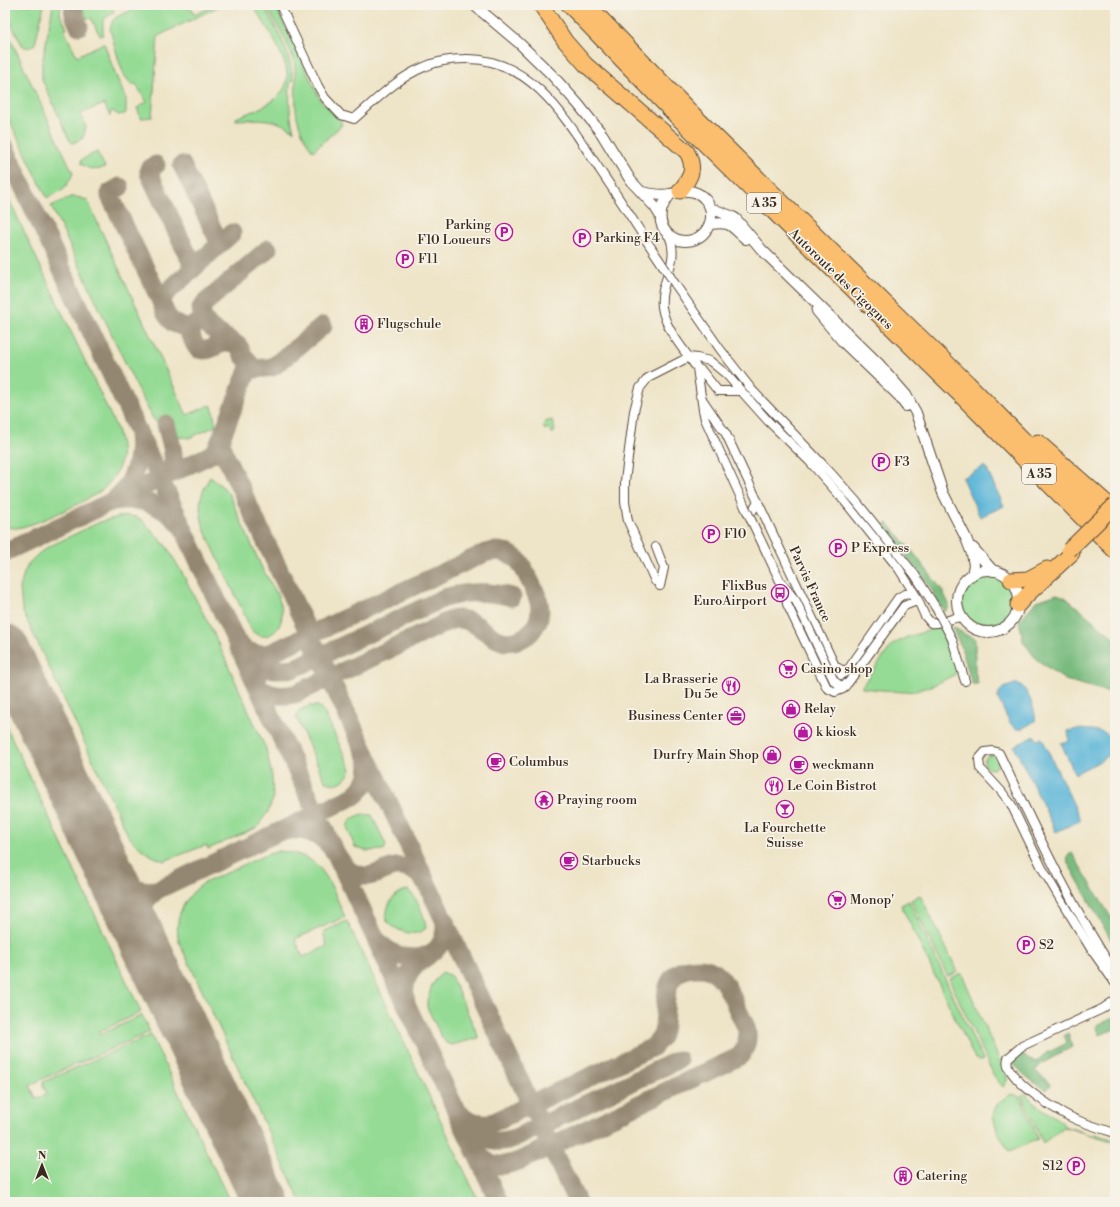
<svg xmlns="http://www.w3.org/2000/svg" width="1120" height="1207" viewBox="0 0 1120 1207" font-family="'Libre Bodoni',serif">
<rect width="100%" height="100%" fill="#f7f3e8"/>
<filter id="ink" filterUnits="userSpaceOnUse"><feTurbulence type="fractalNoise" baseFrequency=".025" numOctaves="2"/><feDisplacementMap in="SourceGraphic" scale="8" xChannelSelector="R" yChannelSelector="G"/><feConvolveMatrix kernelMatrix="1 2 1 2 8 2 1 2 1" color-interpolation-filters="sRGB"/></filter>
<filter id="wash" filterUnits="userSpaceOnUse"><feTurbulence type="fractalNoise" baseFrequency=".012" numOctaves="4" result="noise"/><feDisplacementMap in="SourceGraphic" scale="16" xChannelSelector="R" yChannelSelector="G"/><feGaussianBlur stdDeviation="0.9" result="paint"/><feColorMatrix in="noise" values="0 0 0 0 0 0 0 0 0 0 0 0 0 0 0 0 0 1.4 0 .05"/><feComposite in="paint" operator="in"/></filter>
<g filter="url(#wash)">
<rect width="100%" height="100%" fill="#eee4c7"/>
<path fill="#95db95" stroke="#68825a" d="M5,5H44L35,44C30,48 27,49 22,45L5,12Z
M53,5H61L60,14L67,28L64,30L77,56L104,43L114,71L126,99V113L124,114L118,115L113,111L110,113V116L104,104L80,114L86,127L83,138L73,143L70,141L68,137L42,79V64Z
M84,5H111L114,12L103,20V35L100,36L91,18L87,19L83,9Z
M144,5H190L194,15L216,5H222L158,36L152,117L141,118L137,108L147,102L135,83L132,85L124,75L119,61L110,29L113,20L116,17Z
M251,5H263C277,29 291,53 293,81L290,82C289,99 289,114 294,131C274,117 260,119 236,120V118C249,112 270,106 279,95C285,90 288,80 287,73C286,58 262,16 251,5Z
M265,5H275L321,101C328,109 339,114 342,125L313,151C304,140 297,123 296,109C295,93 297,78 294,63C289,42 276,23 265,5Z
M5,27L73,173C67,189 61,191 47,198L5,111Z
M97,152L105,167C95,172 89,169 81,164V160Z
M5,191L117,429C122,447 125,459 114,476C111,481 106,487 102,490C89,500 29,529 14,528C11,528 8,527 5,526Z
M71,197H77L87,200L187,415L210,405L212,406L216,426L189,438L180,437L162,427L154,420L140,394L51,206Z
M552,420L555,430L553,434L548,428L545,430L543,426L545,422Z
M210,477L223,487L229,494C240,519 251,544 262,568C269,581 282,598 282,613C282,621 279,630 271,634C264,638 258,636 252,631L205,531C198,509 198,497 210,477Z
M128,516L136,517L142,520L167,547L181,571L214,634L266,749L272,776L273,799L268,812L261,821L262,823L256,828L208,849L206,845L164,861C149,856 140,849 129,837L22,610L20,588L24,573L29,563L37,555L46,548L100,522L118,517Z
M962 601a26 26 0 1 1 52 0a26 26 0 1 1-52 0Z
M941,627L949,642L958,669L956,674L936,684L916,691L903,692L862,688V686L892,645L907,637Z
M309,706H318L323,710L351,769C347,780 337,788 325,781L296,717L300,710Z
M5,724L141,1012L99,1032L100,1035L142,1015L150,1032L40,1080L30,1086L36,1098L47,1095L43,1085V1082L151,1035L230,1202H5Z
M984 762a7 7 0 1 1 14 0a7 7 0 1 1-14 0Z
M362,814L372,815L386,845L384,850L366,851L355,847L347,827L351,819Z
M279,851C324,854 329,882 345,917L295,939L303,957L327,946L323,932L347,921L479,1202H301L188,961C185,955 181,948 179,941C173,918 185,896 204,883L263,856Z
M408,890C418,899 424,914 426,928C415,939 395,931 386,920C386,906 393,892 408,890Z
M920,895L957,970L956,973L949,976L947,975L911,900Z
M909,901L983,1060L980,1061L975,1058L971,1051L901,905Z
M442,972L451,976L479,1038L451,1045L446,1043L440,1034L427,1007V1001L432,985Z
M959,974H962L998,1057L1007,1072V1081L1003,1087L994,1076L950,981V979Z
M1025,1093L1037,1105L1062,1122L1064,1126L1094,1136L1095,1134L1115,1140V1142L1064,1127L1043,1143L1022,1096Z
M1012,1094L1018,1096L1021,1098L1038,1139L1009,1152C997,1128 980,1109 1012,1094Z"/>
<path fill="#78bb7e" stroke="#5a724e" d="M888,523L916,556L942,590L949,604L948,609L944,612L929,585L883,526Z
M1057,594L1065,597L1115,639V677L1110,692L1065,680L1036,659L1023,641L1019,620L1037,601Z
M953,627L968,636L975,638V671L978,684H972L961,646L952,628Z
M1072,853L1115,924V941L1111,940L1068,863L1067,856Z
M1115,1017V1029L1100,1035L1096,1026Z
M1068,1033L1072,1047L1041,1064L1035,1071L1051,1084L1047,1090C1034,1083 1021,1074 1013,1062L1015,1058L1020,1054L1036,1062L1045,1054L1067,1043L1064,1035Z"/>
<path fill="#5ab5d8" stroke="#4a707b" d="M985,466L1004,506L980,517L962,478Z
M1015,684H1019C1027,687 1037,713 1035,721C1031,723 1023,730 1017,729C1010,728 1002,706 998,699C997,688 1007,687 1015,684Z
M1077,729C1089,730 1115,729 1113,746C1112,750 1109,754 1106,757C1097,764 1085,768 1075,774L1061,743L1069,741V738L1068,731Z
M1035,736L1037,740L1042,738L1081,820L1056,832L1014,746Z"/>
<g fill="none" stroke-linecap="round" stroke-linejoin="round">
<path stroke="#948772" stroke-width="19" d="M74,5C72,13 76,19 79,26
M5,148L499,1202
M156,165L149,169V173L193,266V268
M182,165L218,240L217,247
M120,187L110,193V196L158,295L166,314L173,323L186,328L191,337
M162,305L161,300L164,295L232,233
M194,325C189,333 192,342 198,349C214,354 220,337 235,344
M247,372C255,366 266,370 274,366L323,326
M222,438L221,443L223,451L577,1202
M162,478C182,466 170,442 166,424
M116,498C134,483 141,458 138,435
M119,501C141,496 164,507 179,523
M5,552L206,457L214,452L218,446L250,365C249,361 246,359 243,355C241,351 240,347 237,345C223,334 202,329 201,308L205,303L268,249
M237,642C246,653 256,655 270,653L485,553C495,550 505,550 514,557C521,561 524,570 528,577C535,592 545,606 537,623C534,628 532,632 528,635C494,657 485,619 458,619C452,619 446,622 441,625L295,694C280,697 267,696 257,684C257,671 262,659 274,652
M250,660C264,670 278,670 295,668L444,598C469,591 487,591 512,597
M285,831C302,827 320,834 331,847C343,861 345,876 368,876C376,875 383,871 391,868C404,864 418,871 425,882
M108,866C120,883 136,893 157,890C140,904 135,915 141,937
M157,890L354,796C366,786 371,774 368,759
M377,940C399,967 447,965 445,922
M406,1002C401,979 411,967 429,955
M456,1110C466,1121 479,1126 494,1122L653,1047C656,1043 660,1040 662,1035C670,1009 655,969 697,968C718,967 725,983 733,999C737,1009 742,1018 746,1027C749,1039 747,1047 740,1056L526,1158C507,1167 490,1170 475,1151
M463,1124C478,1141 494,1145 515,1138L678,1060"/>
<path stroke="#948772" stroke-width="48" d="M5,648L266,1202"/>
</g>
</g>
<g filter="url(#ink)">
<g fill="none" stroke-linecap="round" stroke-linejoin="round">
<defs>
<path id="minor" d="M280,5L318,86L325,98L341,115L354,119C376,100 397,78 424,67C437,61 451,59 465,59C532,57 568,122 600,170C621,201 641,233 662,264
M669,235C681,264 659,279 662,307C665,329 684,350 697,368L702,371L718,391H740
M675,284L720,349L752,390L829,471L856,501L915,575L936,608
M697,368L703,410L705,419L745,507
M700,396L726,434L835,666L840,669L847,671
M753,510L758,501
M656,547L664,568L660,586
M655,581L628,521L625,502V481L634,411L640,388L648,378L689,357L697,358L710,361L727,375L768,421L810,462L842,498L899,569L916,596L925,616L931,623C940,625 951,618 960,617
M882,636L904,606L914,602H919
M952,639L965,681
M835,677L842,675L847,671L898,598C905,593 908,592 916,596
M1115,972C1069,903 1035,828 999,753L993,751L985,752L979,759L980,768L1001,791L1011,804L1042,868L1062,902L1091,949L1115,983
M1115,1000L1102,1009L1022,1046L1008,1058C1007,1062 1007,1066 1010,1070C1021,1088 1056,1111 1077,1120C1089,1125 1102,1129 1115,1133"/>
<path id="tertiary" d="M474,5L519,43L551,74L578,104L602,134L631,181L655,207L660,215
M642,192C651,194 661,196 670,194C678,193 685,189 694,192C702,194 710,203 711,212C712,221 709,228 703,234C680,255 642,225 671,194
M710,208L731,216L736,219L762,250L878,363L906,395L916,413L943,493L966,538L972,554L974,565L972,575
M710,224C732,221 730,226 746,239
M817,311L843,342L899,396L906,406
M973,548L993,571
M957 601a31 31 0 1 1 62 0a31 31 0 1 1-62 0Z"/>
<path id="motorway" d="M541,5L565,41L586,65L687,152C696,169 691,177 680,191
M569,5L678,118L962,397L1115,551
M588,5L687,108L839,258L968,383L1115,533
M1038,442L1115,510
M1011,580L1028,579L1047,569
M1018,605L1027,595L1072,553"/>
</defs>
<use href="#minor" stroke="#564637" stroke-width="10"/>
<use href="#tertiary" stroke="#564637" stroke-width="12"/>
<use href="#motorway" stroke="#564637" stroke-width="17"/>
<use href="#minor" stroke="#fff" stroke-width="8"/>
<use href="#tertiary" stroke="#fff" stroke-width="10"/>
<use href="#motorway" stroke="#fabe6e" stroke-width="15"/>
<defs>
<path id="minor-bridge" d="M662,264L675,284
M745,507L780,581L796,601L834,681L841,686L848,683L882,636
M785,587L787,604L827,688L835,692L843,689L846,685
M936,608L952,639"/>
<path id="motorway-bridge" d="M1069,550L1115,505"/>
</defs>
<use href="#minor-bridge" stroke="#564637" stroke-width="10" stroke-linecap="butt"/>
<use href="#motorway-bridge" stroke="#564637" stroke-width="17" stroke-linecap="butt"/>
<use href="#minor-bridge" stroke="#fff" stroke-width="8"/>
<use href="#motorway-bridge" stroke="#fabe6e" stroke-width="15"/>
</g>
</g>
<defs>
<symbol id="parking-ring" viewBox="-11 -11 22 22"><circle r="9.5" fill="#f7f3e8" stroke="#b5179e" stroke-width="1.5"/><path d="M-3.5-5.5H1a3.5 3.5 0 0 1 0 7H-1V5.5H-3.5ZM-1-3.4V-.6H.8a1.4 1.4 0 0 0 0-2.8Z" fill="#b5179e"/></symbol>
<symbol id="building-ring" viewBox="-11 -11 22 22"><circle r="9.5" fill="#f7f3e8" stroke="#b5179e" stroke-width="1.5"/><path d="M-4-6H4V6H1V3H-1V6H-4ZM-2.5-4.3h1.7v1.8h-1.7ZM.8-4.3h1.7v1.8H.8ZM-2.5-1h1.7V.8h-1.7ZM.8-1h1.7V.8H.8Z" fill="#b5179e"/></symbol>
<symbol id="bus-ring" viewBox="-11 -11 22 22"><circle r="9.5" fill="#f7f3e8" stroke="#b5179e" stroke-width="1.5"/><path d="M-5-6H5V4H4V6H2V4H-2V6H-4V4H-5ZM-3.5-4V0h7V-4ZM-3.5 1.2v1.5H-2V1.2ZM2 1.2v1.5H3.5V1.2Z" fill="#b5179e"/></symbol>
<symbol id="supermarket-ring" viewBox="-11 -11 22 22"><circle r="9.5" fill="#f7f3e8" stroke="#b5179e" stroke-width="1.5"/><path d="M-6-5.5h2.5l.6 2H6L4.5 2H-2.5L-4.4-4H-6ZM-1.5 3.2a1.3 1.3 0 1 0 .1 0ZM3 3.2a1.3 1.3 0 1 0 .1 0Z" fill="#b5179e"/></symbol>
<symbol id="restaurant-ring" viewBox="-11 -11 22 22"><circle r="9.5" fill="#f7f3e8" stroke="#b5179e" stroke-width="1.5"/><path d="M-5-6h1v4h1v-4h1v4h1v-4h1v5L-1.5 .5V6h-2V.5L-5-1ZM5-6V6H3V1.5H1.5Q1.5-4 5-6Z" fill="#b5179e"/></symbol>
<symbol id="shop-ring" viewBox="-11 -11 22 22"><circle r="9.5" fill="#f7f3e8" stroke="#b5179e" stroke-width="1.5"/><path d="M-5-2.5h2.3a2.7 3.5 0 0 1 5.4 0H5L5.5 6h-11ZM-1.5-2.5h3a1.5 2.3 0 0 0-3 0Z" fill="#b5179e"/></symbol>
<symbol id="office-ring" viewBox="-11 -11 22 22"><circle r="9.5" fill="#f7f3e8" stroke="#b5179e" stroke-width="1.5"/><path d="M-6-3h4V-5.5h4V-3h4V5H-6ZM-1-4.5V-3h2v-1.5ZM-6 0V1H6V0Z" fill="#b5179e"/></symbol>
<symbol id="cafe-ring" viewBox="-11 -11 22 22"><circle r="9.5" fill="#f7f3e8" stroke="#b5179e" stroke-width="1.5"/><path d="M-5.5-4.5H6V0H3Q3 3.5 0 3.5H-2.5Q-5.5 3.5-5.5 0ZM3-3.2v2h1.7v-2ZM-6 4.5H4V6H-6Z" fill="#b5179e"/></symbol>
<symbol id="temple-ring" viewBox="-11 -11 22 22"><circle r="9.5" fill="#f7f3e8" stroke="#b5179e" stroke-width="1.5"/><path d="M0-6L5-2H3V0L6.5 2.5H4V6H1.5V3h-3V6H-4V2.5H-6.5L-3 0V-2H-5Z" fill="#b5179e"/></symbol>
<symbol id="bar-ring" viewBox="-11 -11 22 22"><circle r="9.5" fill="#f7f3e8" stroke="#b5179e" stroke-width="1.5"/><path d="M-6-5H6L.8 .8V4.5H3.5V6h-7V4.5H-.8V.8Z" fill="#b5179e"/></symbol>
</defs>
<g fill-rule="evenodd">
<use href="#parking-ring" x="494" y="222" width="20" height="20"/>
<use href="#parking-ring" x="572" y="228" width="20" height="20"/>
<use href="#parking-ring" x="395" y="249" width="20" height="20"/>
<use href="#building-ring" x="354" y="314" width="20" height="20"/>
<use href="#parking-ring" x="871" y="452" width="20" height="20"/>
<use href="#parking-ring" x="701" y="524" width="20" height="20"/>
<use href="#parking-ring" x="828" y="538" width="20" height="20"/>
<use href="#bus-ring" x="770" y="583" width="20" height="20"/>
<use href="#supermarket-ring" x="778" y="659" width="20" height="20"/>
<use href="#restaurant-ring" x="721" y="676" width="20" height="20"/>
<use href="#shop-ring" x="781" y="699" width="20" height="20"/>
<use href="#office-ring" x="726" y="706" width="20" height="20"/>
<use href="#shop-ring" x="793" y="722" width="20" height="20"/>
<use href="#shop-ring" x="762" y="745" width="20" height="20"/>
<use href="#cafe-ring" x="486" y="752" width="20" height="20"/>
<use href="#cafe-ring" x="789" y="755" width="20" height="20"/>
<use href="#restaurant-ring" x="764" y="776" width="20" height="20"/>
<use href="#temple-ring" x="534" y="790" width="20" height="20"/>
<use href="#bar-ring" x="775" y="799" width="20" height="20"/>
<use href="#cafe-ring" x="559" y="851" width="20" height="20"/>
<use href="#supermarket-ring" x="827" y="890" width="20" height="20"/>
<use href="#parking-ring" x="1016" y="935" width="20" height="20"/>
<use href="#parking-ring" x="1066" y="1156" width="20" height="20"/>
<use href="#building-ring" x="893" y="1166" width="20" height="20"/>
</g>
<g text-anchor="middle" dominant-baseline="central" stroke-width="3.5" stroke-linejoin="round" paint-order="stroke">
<g fill="#f7f3e8" stroke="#73665b" stroke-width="1">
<rect x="747" y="193" width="34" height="20" rx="3"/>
<rect x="1022" y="464" width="34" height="20" rx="3"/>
</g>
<g font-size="12" font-weight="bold" fill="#3b2a1e">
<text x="764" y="203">A 35</text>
<text x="1039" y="474">A 35</text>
</g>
<g font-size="13" fill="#3b2a1e" stroke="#f7f3e8" text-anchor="start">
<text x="491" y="225" text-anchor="end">Parking<tspan x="491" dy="15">F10 Loueurs</tspan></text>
<text x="595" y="238">Parking F4</text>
<text x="418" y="259">F11</text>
<text x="377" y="324">Flugschule</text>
<text x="894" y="462">F3</text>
<text x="724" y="534">F10</text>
<text x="851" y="548">P Express</text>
<text x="767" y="586" text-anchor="end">FlixBus<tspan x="767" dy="15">EuroAirport</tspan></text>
<text x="801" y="669">Casino shop</text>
<text x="718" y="679" text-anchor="end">La Brasserie<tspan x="718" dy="15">Du 5e</tspan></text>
<text x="804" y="709">Relay</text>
<text x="723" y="716" text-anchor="end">Business Center</text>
<text x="816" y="732">k kiosk</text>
<text x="759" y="755" text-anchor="end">Durfry Main Shop</text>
<text x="509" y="762">Columbus</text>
<text x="812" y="765">weckmann</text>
<text x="787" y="786">Le Coin Bistrot</text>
<text x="557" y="800">Praying room</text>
<text x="785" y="828" text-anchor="middle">La Fourchette<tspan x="785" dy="15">Suisse</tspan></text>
<text x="582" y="861">Starbucks</text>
<text x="850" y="900">Monop'</text>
<text x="1039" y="945">S2</text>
<text x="1063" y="1166" text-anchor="end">S12</text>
<text x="916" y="1176">Catering</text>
</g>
<g font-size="13" fill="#3b2a1e" stroke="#f7f3e8">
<text transform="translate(841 279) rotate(44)">Autoroute des Cigognes</text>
<text transform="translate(810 584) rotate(65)">Parvis France</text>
</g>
</g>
<rect width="1120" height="1207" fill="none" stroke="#f7f3e8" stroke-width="20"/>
<g transform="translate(42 1165)" stroke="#f7f3e8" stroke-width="3" paint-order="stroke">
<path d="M0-3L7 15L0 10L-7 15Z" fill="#3b2a1e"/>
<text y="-6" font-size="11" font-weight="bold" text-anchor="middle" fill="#3b2a1e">N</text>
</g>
</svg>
